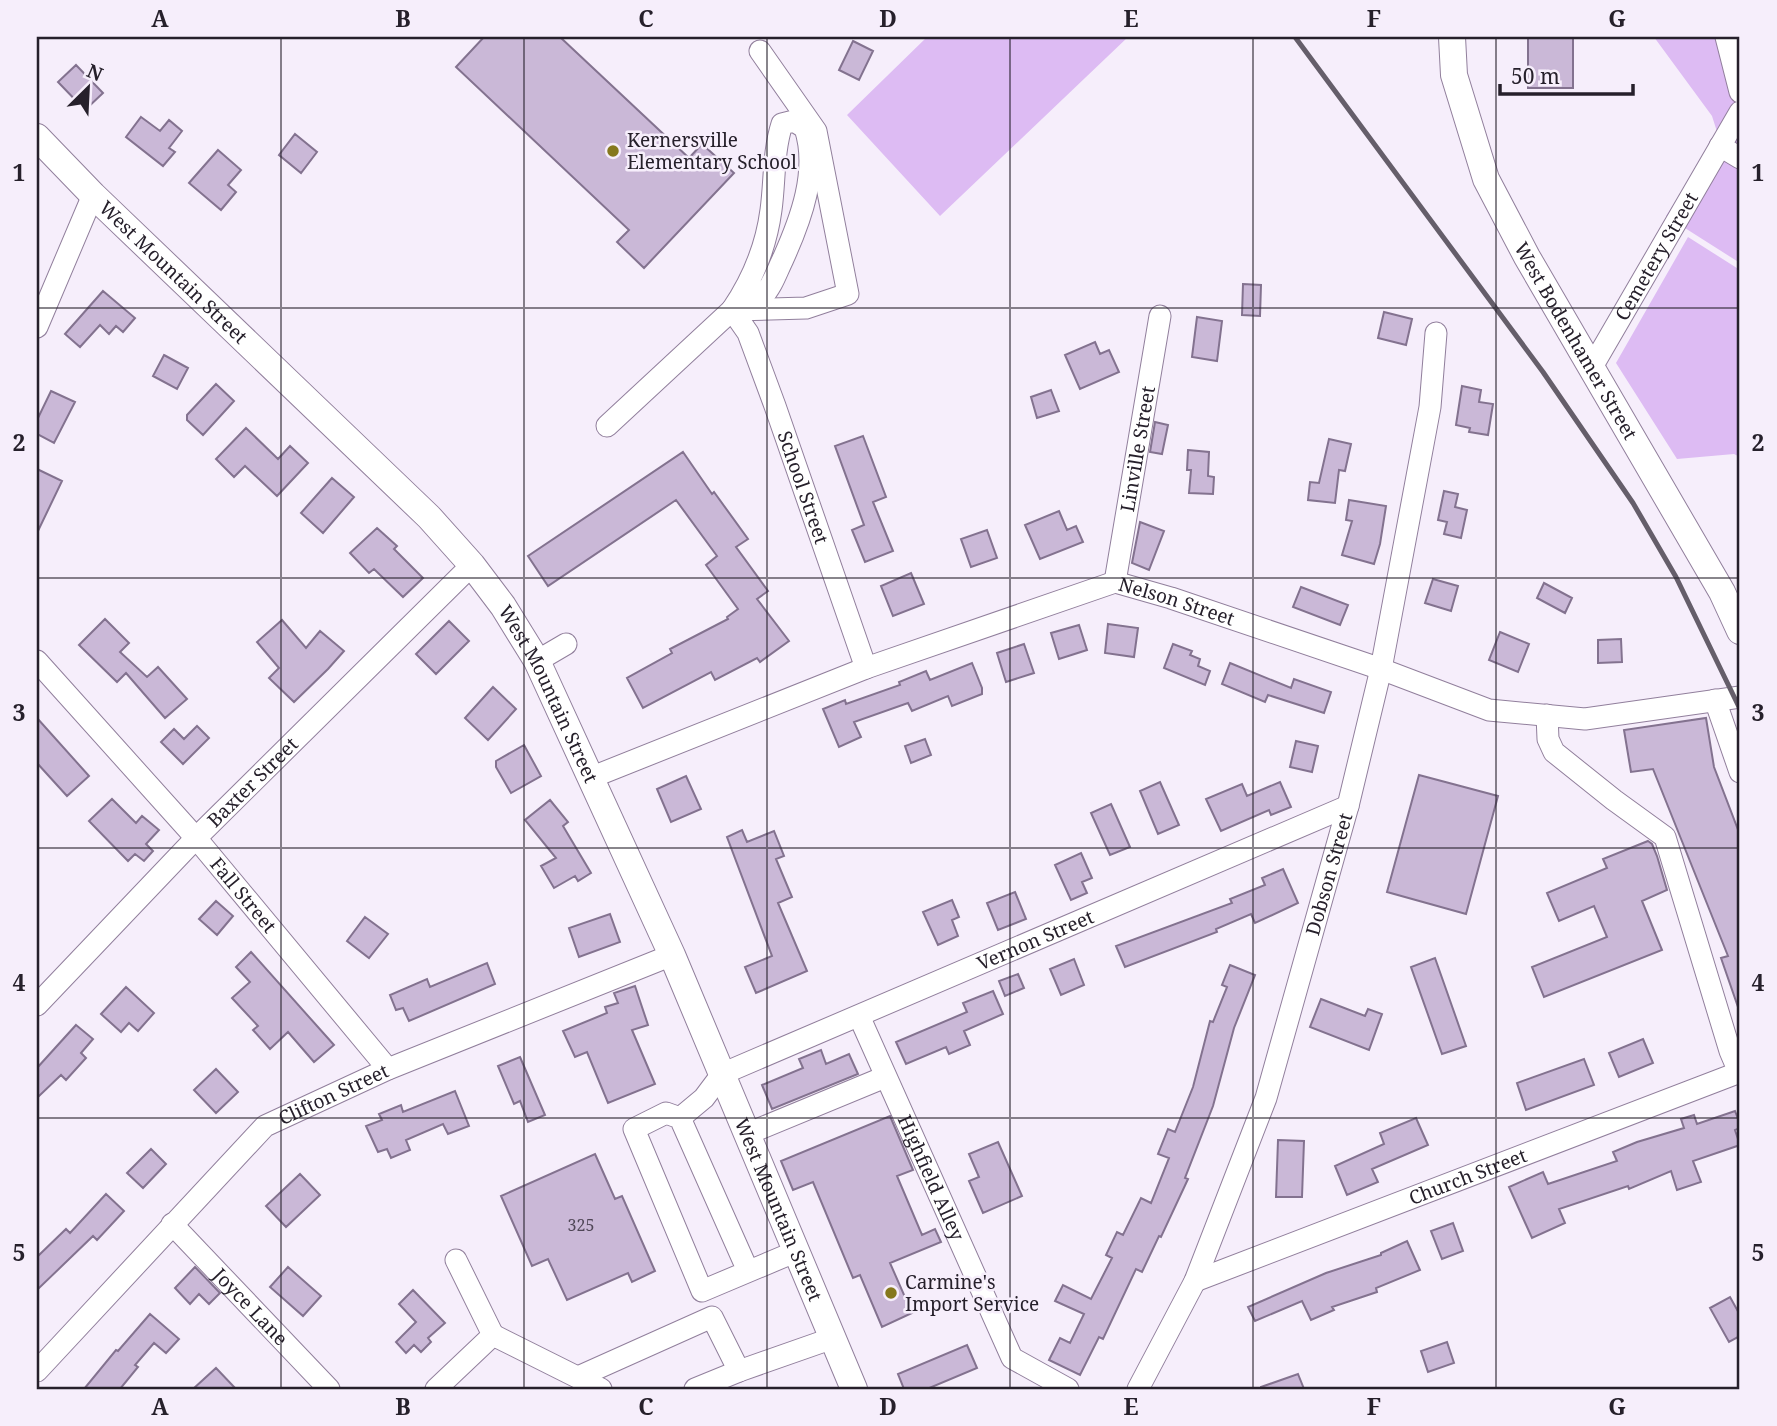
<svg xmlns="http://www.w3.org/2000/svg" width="1777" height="1426" viewBox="0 0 1777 1426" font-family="'Noto Serif',serif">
<rect width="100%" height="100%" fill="#f6eefb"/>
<path fill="#ddbbf3" d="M927,37H1128L940,216L847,115Z
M1654,37H1740V263L1666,216L1719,138L1712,116Z
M1688,237L1740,270V457L1734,454L1677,459L1616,363Z"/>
<path fill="#cab8d7" stroke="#83728f" stroke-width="2" d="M484,37H560L689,158L702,144L734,173L644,268L617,242L629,230L456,67Z
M1528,37H1573V88H1528Z
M853,41L873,51L859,80L839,70Z
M76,65L103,93L85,110L58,82Z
M141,117L160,131L169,120L182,131L169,148L175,152L163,166L126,137Z
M295,134L317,152L301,173L279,155Z
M218,150L241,170L228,185L236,192L221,210L189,183Z
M1243,284L1261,285L1260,316L1242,315Z
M103,291L135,318L123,332L116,326L109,334L100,325L80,347L65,334Z
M1384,312L1412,319L1406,345L1378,338Z
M1197,317L1222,321L1217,361L1192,357Z
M1095,342L1100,354L1109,350L1119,372L1080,389L1065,355Z
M164,355L188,368L177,389L153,376Z
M216,384L234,401L203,435L187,420V415Z
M1462,386L1481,390L1479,402L1493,404L1488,435L1469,432L1470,428L1456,425Z
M1051,390L1059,411L1037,418L1031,397Z
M51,391L75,402L54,443L37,434V420Z
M1155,422L1168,425L1162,454L1150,452Z
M246,428L278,459L290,446L308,463L277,496L245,466L234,477L216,459Z
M863,436L886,497L873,502L893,551L865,562L852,530L864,525L835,446Z
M1329,439L1351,444L1345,471L1339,470L1335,503L1308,500L1310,482L1319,483Z
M1188,450L1209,452L1208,476L1214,477L1213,494L1189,493L1191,470H1187Z
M683,452L712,494L714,492L748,539L736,547L768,591L757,599L789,641L760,662L757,658L715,680L711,672L643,708L627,678L672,653L670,649L728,619L727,617L738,609L706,565L717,556L676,500L548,586L528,556Z
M37,469L62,481L37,533Z
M332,478L354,497L323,533L301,513Z
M1444,491L1458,494L1455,507L1467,510L1461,538L1444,534L1447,522L1438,520Z
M1349,500L1386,506L1380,544L1374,564L1342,555L1352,521L1346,520Z
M1059,511L1067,530L1076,526L1083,542L1040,559L1025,525Z
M1140,522L1164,531L1149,570L1132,563Z
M377,528L397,546L394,549L423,578L403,597L374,569L369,573L350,553Z
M987,530L997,558L971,567L961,539Z
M911,573L924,604L893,616L881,586Z
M1433,579L1458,586L1451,611L1425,603Z
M1544,583L1572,598L1565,613L1537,598Z
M1301,587L1348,605L1340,625L1293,607Z
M105,619L129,643L120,652L147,677L158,667L187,699L165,718L126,673L117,682L79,645Z
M282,620L306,648L320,631L344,651L328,669L294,702L269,678L279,668L257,642Z
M449,621L469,641L436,674L416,654Z
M1108,624L1138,628L1134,657L1105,653Z
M1079,625L1087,650L1059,659L1051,633Z
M1500,632L1529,644L1518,672L1489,660Z
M1621,639L1622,662L1598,663V640Z
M1024,644L1034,673L1006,682L997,653Z
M1173,644L1192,651L1190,655L1200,659L1198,666L1210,671L1205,685L1164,668Z
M972,663L982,688V694L952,706L948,696L912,711L908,703L854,722L861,737L839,747L823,709L845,700L846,704L900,685L899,682L926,671L930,680Z
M1230,663L1291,688L1294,679L1331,692L1324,713L1268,695L1265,702L1222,684Z
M493,687L516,709L488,740L465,718Z
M37,718L89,776L67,796L37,763Z
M1706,718L1714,767L1740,835V1007H1738L1721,958L1728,956L1653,769L1631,772L1624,730Z
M197,726L209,738L183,764L161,742L174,729L184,739Z
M925,739L931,755L911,763L905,746Z
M1296,741L1318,746L1312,772L1290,767Z
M524,745L541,776L511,793L496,767V761Z
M1419,775L1498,796L1466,914L1387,892Z
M686,776L701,809L671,822L657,789Z
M1160,782L1179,825L1158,834L1140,791Z
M1280,782L1291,807L1271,815L1269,810L1221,831L1206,799L1242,784L1247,796Z
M112,799L136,823L142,816L159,830L146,844L153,851L144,861L135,854L128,861L89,821Z
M550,800L568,822L563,826L591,873L578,881L575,876L554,888L541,866L556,858L525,820Z
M1111,804L1130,847L1110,855L1091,813Z
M742,830L747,842L774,831L784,856L776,859L792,897L778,903L807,971L756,993L745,967L772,956L727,837Z
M1648,841L1652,844L1657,856L1667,890L1642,901L1662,950L1544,997L1532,967L1607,937L1594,906L1559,921L1547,893L1607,868L1603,859Z
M1081,853L1092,878L1082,882L1087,893L1071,900L1055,865Z
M1283,869L1298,903L1255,923L1251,914L1216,929L1217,932L1125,967L1116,946L1232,903L1230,899L1265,885L1262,878Z
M1015,892L1026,919L998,930L987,903Z
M952,900L959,917L952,920L958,936L938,945L923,912Z
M216,901L233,916L217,935L199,919Z
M610,914L620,942L579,957L569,928Z
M365,917L388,934L369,958L347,941Z
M251,952L334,1045L314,1062L288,1032L270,1049L253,1030L258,1026L232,998L250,982L236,967Z
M1435,958L1466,1046L1442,1054L1411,967Z
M1074,959L1084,985L1061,995L1050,969Z
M487,963L495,984L409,1021L403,1008L396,1010L390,995L427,979L430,987Z
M1230,965L1255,975L1234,1028L1213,1106L1185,1178L1188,1179L1161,1237L1159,1236L1142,1272L1136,1269L1103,1339L1099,1337L1080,1375L1049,1360L1060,1338L1070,1343L1084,1314L1055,1301L1063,1285L1091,1299L1112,1258L1106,1255L1117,1232L1123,1235L1141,1198L1151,1203L1169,1158L1158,1154L1168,1129L1175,1132L1193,1087L1210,1021L1213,1022L1227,987L1222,985Z
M1018,974L1024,988L1005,996L999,981Z
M635,986L648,1025L632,1030L655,1084L608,1103L587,1052L575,1057L563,1031L607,1013L605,1007L618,1003L614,993Z
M126,987L154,1013L138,1031L129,1023L121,1032L101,1014Z
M993,991L1003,1014L964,1031L970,1045L949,1054L946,1047L906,1064L896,1042L967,1012L963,1003Z
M1321,999L1365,1016L1368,1009L1382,1014L1369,1050L1310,1027Z
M76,1025L93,1039L81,1053L86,1058L66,1080L61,1075L37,1098V1068Z
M1643,1039L1653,1063L1619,1077L1609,1053Z
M821,1050L826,1064L849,1054L858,1074L772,1109L762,1085L803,1068L799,1059Z
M520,1057L545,1115L528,1122L520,1101L514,1104L498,1066Z
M1584,1059L1594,1085L1526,1110L1517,1083Z
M216,1069L238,1092L216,1113L194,1090Z
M455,1091L469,1126L448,1134L443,1124L406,1140L410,1150L391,1158L387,1149L378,1152L366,1126L382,1120L379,1114L401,1105L403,1112Z
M1735,1111L1740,1124V1128L1735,1130L1740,1145L1693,1161L1701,1182L1677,1190L1671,1171L1629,1189L1628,1186L1559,1209L1565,1223L1532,1238L1509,1187L1543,1172L1548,1184L1617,1161L1613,1152L1637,1142L1684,1128L1681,1119L1694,1115L1697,1124Z
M890,1116L913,1170L897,1176L922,1235L935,1229L941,1242L890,1263L912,1313L882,1327L860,1275L853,1278L813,1182L793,1190L781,1161Z
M1416,1118L1428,1145L1372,1169L1378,1182L1347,1195L1335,1166L1384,1144L1380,1133Z
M1278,1140L1304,1141L1302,1197H1276Z
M998,1142L1022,1196L983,1213L969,1181L979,1177L969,1154Z
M151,1149L166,1164L143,1188L127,1173Z
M595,1154L615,1199L622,1196L655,1271L632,1282L628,1273L567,1300L548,1259L532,1266L501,1196Z
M300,1174L320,1195L286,1227L266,1206Z
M106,1194L124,1211L97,1240L93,1236L37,1290V1257L66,1229L70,1233Z
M1453,1223L1463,1251L1442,1259L1431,1231Z
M1407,1241L1420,1270L1376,1288L1377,1292L1332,1307L1334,1310L1311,1320L1302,1301L1255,1321L1248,1307L1326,1273L1381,1255V1253Z
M195,1267L220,1293L209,1304L199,1294L190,1304L175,1288Z
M288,1267L321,1296L303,1316L270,1287Z
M413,1290L445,1323L428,1338L431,1342L421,1352L414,1345L406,1353L396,1342L416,1322L399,1304Z
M1730,1297L1740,1315V1336L1729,1342L1710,1308Z
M150,1314L179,1339L166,1353L154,1343L135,1365L138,1367L120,1389H84L116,1350L118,1351Z
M1447,1342L1454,1363L1428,1372L1421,1351Z
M967,1345L977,1368L927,1389H904L898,1374Z
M216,1368L236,1389H193Z
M1298,1374L1304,1389H1261V1387Z"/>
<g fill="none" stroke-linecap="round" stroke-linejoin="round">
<defs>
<g id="minor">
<path d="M1726,37L1740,92"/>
<path d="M794,121L805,128C819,171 801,219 783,259C777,271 772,287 762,297C755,303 741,306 732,310C753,279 766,248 771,210C775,181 773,152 782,124Z"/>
<path d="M1720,146L1740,158"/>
<path id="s1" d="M732,310L748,333L775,406L866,668"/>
<path d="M37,327L93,195"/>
<path id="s2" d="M1592,367L1740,112"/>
<path d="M607,426L732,310L806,308L848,294L816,131L760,51"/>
<path id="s3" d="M1115,582L1160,316"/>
<path id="s4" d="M37,661L196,838L388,1069"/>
<path d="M537,661L566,644"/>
<path d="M1715,700L1740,772"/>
<path d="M1547,715L1548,739L1554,752L1614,800L1665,837L1730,1051L1739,1072"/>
<path id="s5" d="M590,778L866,668L1115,582L1171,598L1381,669L1489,710L1585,719L1740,697"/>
<path id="s6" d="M37,1005L196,838L472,565"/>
<path id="s7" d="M859,1016L1012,1358L1068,1389"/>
<path id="s8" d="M680,1118L704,1098L722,1074L1348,806"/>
<path d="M747,1134L885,1077"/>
<path id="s9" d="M172,1224L329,1389"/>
<path d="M456,1260L493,1335"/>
<path d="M748,1271L680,1118L666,1113L634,1129L702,1291L797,1251"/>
<path id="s10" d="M1195,1281L1740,1072"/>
<path id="s11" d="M37,1371L265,1126L388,1069L672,955"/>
<path d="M578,1377L712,1317L739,1371"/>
<path d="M436,1389L493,1335L601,1389"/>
<path d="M695,1389L739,1371L833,1338"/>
<path id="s12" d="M1138,1389L1195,1281L1266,1098L1348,806L1381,669L1430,407L1436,333"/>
</g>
<g id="major">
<path id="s13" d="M1452,37L1454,75L1486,179L1527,257L1722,592L1740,631"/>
<path id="s14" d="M37,137L93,195L429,517L472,565L503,606L537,661L672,955L854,1389"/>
</g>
</defs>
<use href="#minor" stroke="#917f9c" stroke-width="23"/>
<use href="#major" stroke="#917f9c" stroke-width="28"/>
<use href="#minor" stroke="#fff" stroke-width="21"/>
<use href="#major" stroke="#fff" stroke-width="26"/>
<path stroke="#655e6a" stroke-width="5" d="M1295,37L1543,372L1633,503L1676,577L1740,709"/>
</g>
<path fill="none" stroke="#26202b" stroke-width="2" stroke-opacity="0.55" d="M281,37V1389M524,37V1389M767,37V1389M1010,37V1389M1253,37V1389M1496,37V1389M37,308H1740M37,578H1740M37,848H1740M37,1118H1740"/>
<g fill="#85781d" stroke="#f6eefb" stroke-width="2.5">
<circle cx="613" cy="151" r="7"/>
<circle cx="891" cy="1293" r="7"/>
</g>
<g text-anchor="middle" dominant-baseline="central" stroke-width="5" stroke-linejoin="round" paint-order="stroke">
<g font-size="16" fill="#4f4656">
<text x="581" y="1225">325</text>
</g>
<g font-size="19" fill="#26202b" stroke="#f6eefb" text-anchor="start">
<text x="627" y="140">Kernersville<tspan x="627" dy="22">Elementary School</tspan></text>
<text x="905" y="1282">Carmine's<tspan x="905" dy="22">Import Service</tspan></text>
</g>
<g font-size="19" fill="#26202b" stroke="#f6eefb">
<text stroke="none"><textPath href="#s2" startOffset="128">Cemetery Street</textPath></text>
<text stroke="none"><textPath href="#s14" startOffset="192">West Mountain Street</textPath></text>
<text stroke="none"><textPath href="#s13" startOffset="332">West Bodenhamer Street</textPath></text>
<text stroke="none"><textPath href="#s3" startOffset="135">Linville Street</textPath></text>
<text stroke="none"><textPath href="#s1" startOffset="192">School Street</textPath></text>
<text stroke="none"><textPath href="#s5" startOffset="625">Nelson Street</textPath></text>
<text stroke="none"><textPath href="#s14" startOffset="761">West Mountain Street</textPath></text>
<text stroke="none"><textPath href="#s6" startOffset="310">Baxter Street</textPath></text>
<text stroke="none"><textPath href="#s12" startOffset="551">Dobson Street</textPath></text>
<text stroke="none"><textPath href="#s4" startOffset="312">Fall Street</textPath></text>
<text stroke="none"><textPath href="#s8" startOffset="402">Vernon Street</textPath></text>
<text stroke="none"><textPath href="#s11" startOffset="410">Clifton Street</textPath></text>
<text stroke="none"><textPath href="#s10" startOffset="292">Church Street</textPath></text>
<text stroke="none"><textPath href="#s7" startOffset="177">Highfield Alley</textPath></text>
<text stroke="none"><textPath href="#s14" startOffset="1326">West Mountain Street</textPath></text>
<text stroke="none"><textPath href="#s9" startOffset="114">Joyce Lane</textPath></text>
</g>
</g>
<rect width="1777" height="1426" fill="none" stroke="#f6eefb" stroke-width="77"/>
<g transform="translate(88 88) rotate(24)" stroke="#f6eefb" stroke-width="5" paint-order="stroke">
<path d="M0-5L12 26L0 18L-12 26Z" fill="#26202b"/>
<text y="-10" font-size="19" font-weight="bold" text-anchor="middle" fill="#26202b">N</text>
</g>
<path d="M1500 84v10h133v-10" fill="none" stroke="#26202b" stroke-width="3.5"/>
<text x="1511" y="84" font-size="21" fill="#26202b" stroke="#f6eefb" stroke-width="5" paint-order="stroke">50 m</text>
<rect x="38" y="38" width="1700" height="1350" fill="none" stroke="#26202b" stroke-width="2.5"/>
<g font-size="23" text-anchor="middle" font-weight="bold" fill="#26202b">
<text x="160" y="27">A</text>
<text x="403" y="27">B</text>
<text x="646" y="27">C</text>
<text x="888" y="27">D</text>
<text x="1131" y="27">E</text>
<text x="1374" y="27">F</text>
<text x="1617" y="27">G</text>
<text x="19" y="181">1</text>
<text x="1758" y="181">1</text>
<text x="19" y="451">2</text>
<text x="1758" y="451">2</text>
<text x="19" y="721">3</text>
<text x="1758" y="721">3</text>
<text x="19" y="991">4</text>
<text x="1758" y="991">4</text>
<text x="19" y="1261">5</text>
<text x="1758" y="1261">5</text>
<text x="160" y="1415">A</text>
<text x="403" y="1415">B</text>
<text x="646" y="1415">C</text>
<text x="888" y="1415">D</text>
<text x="1131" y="1415">E</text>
<text x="1374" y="1415">F</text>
<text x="1617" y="1415">G</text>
</g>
</svg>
